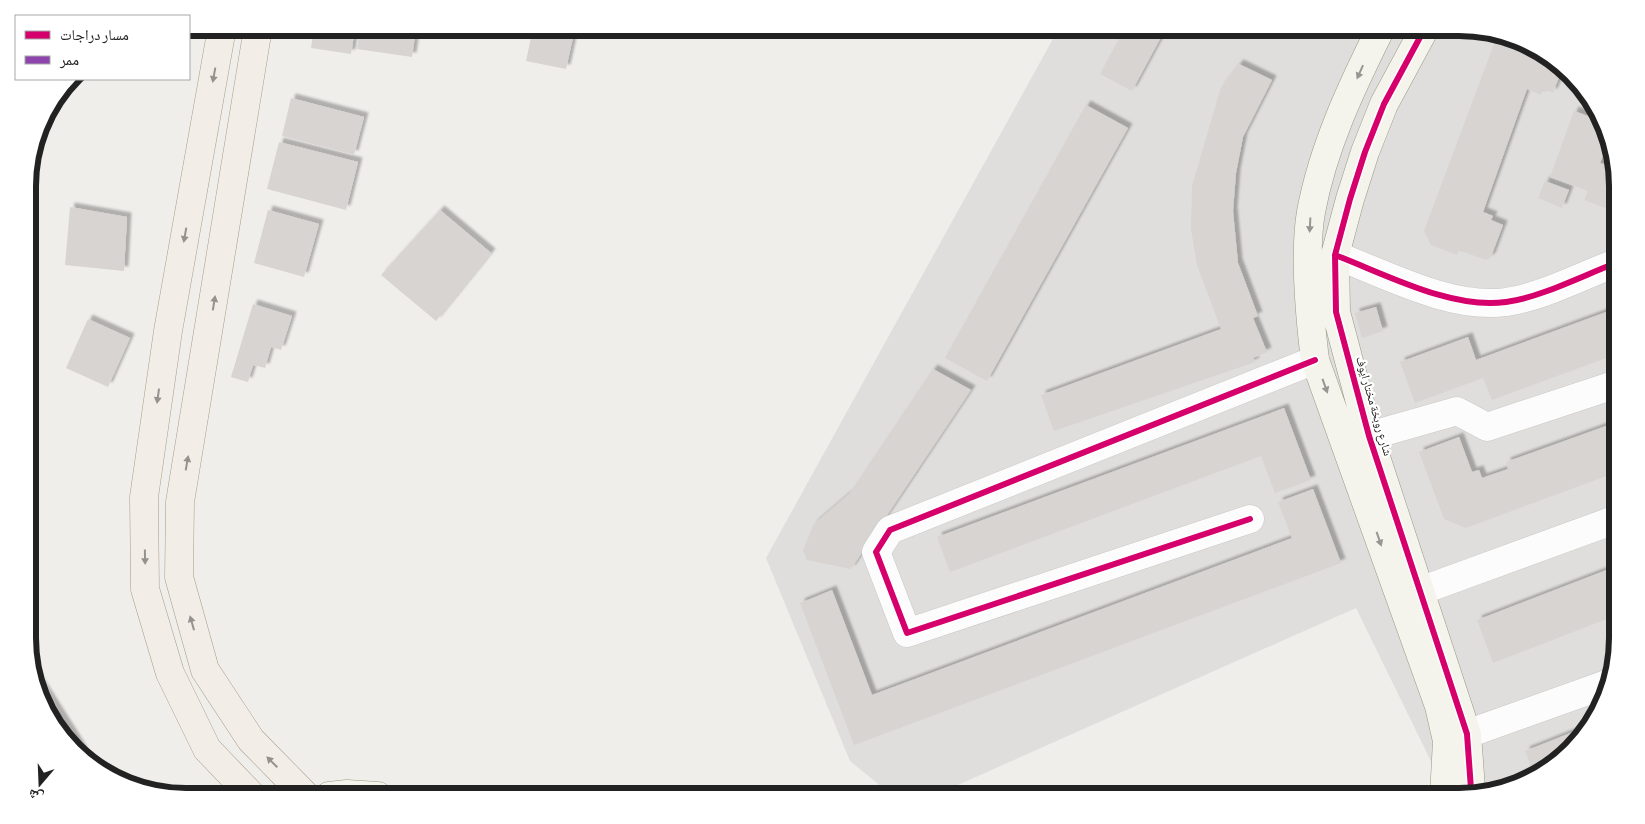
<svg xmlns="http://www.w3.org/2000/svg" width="1645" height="824" viewBox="0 0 1645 824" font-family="'Asap Condensed','Noto Naskh Arabic',sans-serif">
<defs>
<filter id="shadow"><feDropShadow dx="4.5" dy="-4.5" stdDeviation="1" flood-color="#0004"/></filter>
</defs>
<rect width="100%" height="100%" fill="#f0eeeb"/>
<path fill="#dfdedc" d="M1059,28H1458L1529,44L1591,98L1616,166L1617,638L1601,708L1547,770L1469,796H1448L1356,608L933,796H893L850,761L766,558Z"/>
<path fill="#d7d4d2" filter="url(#shadow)" d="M314,28H355L351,54L311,48Z
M360,28H416L412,57L357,49Z
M533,28H575L566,69L526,61Z
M1125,28H1166L1132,91L1100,74Z
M1497,36L1529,44L1561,72L1553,93L1543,89L1541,95L1527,89L1483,212L1493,216L1491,220L1503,225L1491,257L1486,260L1458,250L1457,255L1431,245L1424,231Z
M1239,64L1272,80L1243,137L1236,173L1233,211L1238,263L1258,316L1253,318L1267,352L1253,358L1255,362L1054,431L1041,395L1221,329L1197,265L1191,229L1192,186L1221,87Z
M291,98L364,117L354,155L282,136Z
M1086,105L1128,128L987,381L945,358Z
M1574,111L1599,120L1608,143L1600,163L1616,168V212L1584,200L1588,191L1550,177Z
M279,142L358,162L346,210L267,189Z
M1545,181L1569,190L1562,208L1538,198Z
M70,207L127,217L124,271L65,265Z
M268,210L319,224L304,277L254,263Z
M440,210L491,253L436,321L381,275Z
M253,304L292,316L281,350L271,347L265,368L253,365L248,382L231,377Z
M1376,307L1383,331L1362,338L1355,313Z
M1617,308V354L1492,400L1483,378L1415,403L1400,362L1468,337L1476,360Z
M88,319L130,338L108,387L66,368Z
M933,369L971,390L851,569L807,560L803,550L814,524L850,493Z
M1284,408L1311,480L1275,493L1261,456L950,572L937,537Z
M1617,422V472L1466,528L1444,519L1419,452L1459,437L1472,472L1479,470L1482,478L1508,469L1506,462Z
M1313,489L1341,563L854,745L800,603L832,590L872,695L1292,538L1278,502Z
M1617,566V615L1493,663L1477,620Z
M39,683H40L84,753L60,734Z
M1583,728L1547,770L1534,774L1525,751Z"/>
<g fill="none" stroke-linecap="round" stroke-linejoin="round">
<defs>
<path id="street" d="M1335,255C1385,274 1452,310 1506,302C1539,298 1584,275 1616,263
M1369,436L1457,411L1487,427L1617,384
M1250,519L907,633L876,552L890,530L1315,360
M1420,591L1617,519
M1467,734L1607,684"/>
<path id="secondary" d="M1381,28C1352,86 1323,147 1311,212C1304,252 1310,319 1315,360L1439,706L1447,741L1444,796
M1425,28L1384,104L1365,152L1350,199L1335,255L1336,312L1369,436L1467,734L1471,789L1469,796
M329,796L347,794L378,796"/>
<path id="primary" d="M222,28L168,331L144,497L145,589L170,673L207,749L252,796
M258,28L180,502L179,577L205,670L251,740L306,796"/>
</defs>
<use href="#street" stroke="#c9c8c7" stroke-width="29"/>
<use href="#secondary" stroke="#999a82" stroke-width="29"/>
<use href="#primary" stroke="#a79c86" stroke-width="29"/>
<use href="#street" stroke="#fdfcfc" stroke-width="28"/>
<use href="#secondary" stroke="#f4f4ed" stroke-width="28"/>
<use href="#primary" stroke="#f3ede7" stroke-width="28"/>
<path stroke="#8e44ad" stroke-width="5" stroke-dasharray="10 5" stroke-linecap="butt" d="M870,789L880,796"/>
<defs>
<path id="cycleway" d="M1425,28L1384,104L1365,152L1350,199L1335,255L1336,312L1369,436L1467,734L1471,789L1469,796
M1335,255C1385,274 1452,310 1506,302C1539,298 1584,275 1616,263
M1250,519L907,633L876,552L890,530L1315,360"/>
</defs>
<use href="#cycleway" stroke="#fff" stroke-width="9"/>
<use href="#cycleway" stroke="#d6006c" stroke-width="6"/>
</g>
<defs><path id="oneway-solid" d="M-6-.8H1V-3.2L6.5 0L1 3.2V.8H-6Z" transform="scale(1.25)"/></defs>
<g fill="#969692">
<use href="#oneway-solid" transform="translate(1360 72) rotate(114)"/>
<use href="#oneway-solid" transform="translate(1310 225) rotate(93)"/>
<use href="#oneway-solid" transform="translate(1325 386) rotate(70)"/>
<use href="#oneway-solid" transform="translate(1379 539) rotate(71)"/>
</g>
<g fill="#95928e">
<use href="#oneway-solid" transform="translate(214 75) rotate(100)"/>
<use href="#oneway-solid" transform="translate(185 235) rotate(100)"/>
<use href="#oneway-solid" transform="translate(214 303) rotate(-81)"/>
<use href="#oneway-solid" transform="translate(158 396) rotate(98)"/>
<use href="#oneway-solid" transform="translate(187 463) rotate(-80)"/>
<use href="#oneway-solid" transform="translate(145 557) rotate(89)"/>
<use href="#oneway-solid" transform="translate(192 623) rotate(-106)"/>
<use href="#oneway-solid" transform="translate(272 762) rotate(-135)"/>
</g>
<g text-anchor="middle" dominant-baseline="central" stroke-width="4.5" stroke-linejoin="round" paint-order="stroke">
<g font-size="12" fill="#222" stroke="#fff">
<text transform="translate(1374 406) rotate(74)">شارع روبخة مختار ايوف</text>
</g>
</g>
<path d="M0 0H1645V824H0ZM186 36H1459A150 150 0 0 1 1609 186V638A150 150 0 0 1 1459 788H186A150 150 0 0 1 36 638V186A150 150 0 0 1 186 36Z" fill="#fff" fill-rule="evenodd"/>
<path fill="none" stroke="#222" stroke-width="6" d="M186 36H1459A150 150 0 0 1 1609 186V638A150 150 0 0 1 1459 788H186A150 150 0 0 1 36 638V186A150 150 0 0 1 186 36Z"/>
<rect x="15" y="15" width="175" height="65" fill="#ffffff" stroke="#a7a7a7"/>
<rect x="25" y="31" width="25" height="8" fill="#d6006c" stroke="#a7a7a7"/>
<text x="60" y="40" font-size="15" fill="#222222">مسار دراجات</text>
<rect x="25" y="56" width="25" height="8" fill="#8e44ad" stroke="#a7a7a7"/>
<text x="60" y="65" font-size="15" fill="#222222">ممر</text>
<g transform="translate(40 784) rotate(199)" stroke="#ffffff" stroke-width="4" paint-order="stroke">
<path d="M0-4L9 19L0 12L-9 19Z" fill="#222222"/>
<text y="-8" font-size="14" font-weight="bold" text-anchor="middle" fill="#222222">ش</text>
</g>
</svg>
